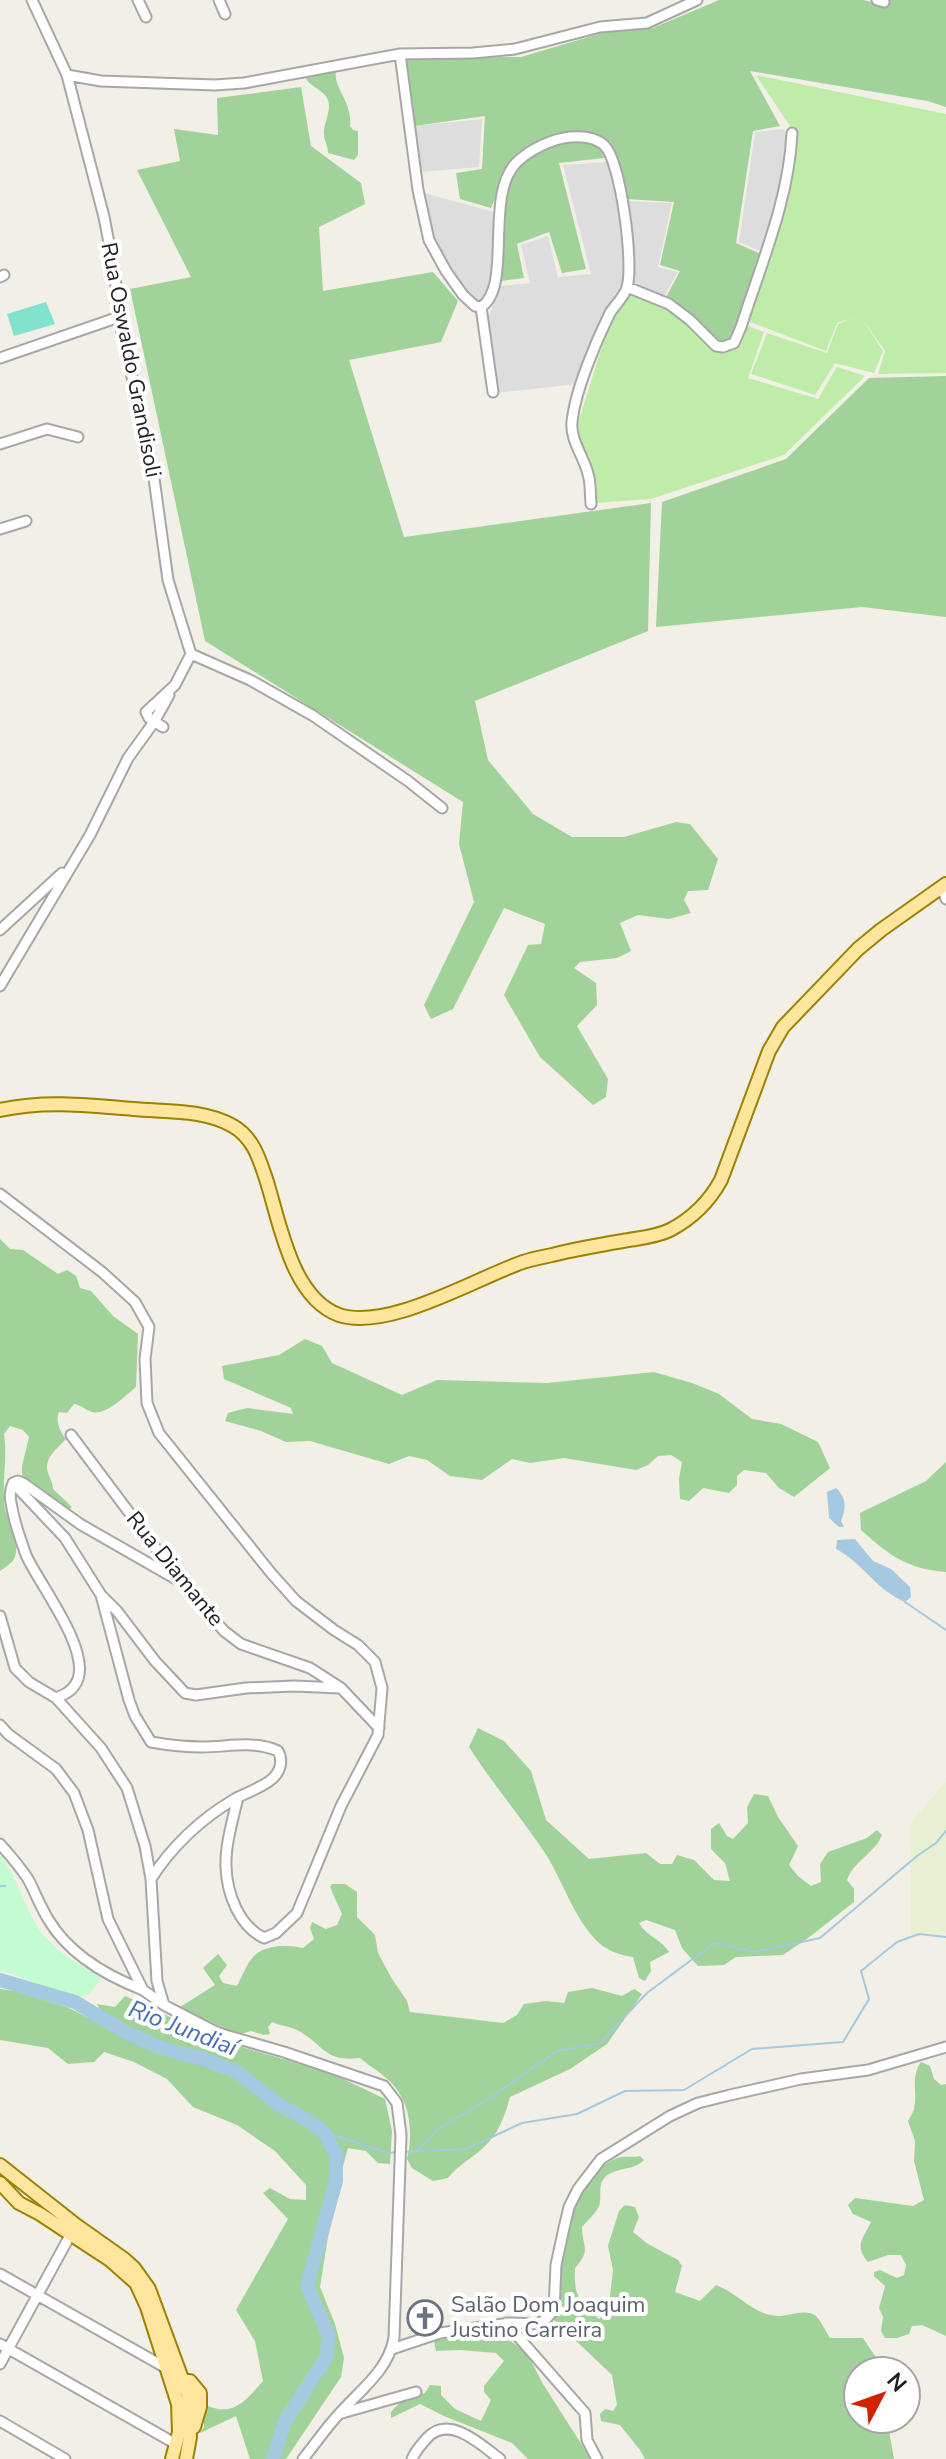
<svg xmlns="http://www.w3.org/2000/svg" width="946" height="2459" viewBox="0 0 946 2459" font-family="'Nunito Sans',sans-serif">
<rect width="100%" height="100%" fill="#f1efe6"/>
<path fill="#dedddd" d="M482,119L479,167L419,172L414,126Z
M783,129L789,136L782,192L761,251L739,242L755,132Z
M609,162L618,193L624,236L622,284L606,309L578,384L497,393L487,321L500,286L530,283L521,245L548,236L558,277L591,274L563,165Z
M424,193L498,213L493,276L488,297L477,304L467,295L449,270L430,232Z
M627,201L672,203L658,267L678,272L663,299L630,286Z"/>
<path fill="#e8f0d1" d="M946,1782V1933L910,1934L911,1822Z"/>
<path fill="#c0ecaa" d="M756,75L946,114V373L878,374L885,351L860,315L883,351L874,373L835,363L815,395L751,374L767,333L827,353L838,324L852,318L837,323L826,351L745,320L788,186L794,132Z
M628,292C646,299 666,306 681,318C700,332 702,347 727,350L738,342L746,325L764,332L748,378L818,399L837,367L865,376L784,455L651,499L595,503L577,427L606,333Z"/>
<path fill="#a0d299" d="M719,0H863L884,5L889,4L888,0H946V107L928,101L750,71L780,126L753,131L736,243L761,254L731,340H714L665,299L680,271L660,265L674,202L626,199L611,142L575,131L540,139L510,163L491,208L460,199L456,173L482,169L485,116L414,126L403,58L521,57L602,33L653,28Z
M337,68C330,85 353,101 350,126L353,130L358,131V155L354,160L328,153C328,145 324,141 324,134C323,121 335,107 325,95C318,88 310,86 305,77L311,73Z
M301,87L311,146L361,183L365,204L319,227L323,291L433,272L458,301L441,342L349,360L404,537L651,503L648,631L475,701L488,760L533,814L572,837H624L676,822L690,824L718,859L708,890L688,891L684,900L691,913L669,919L638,915L620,923L631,951L617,958L580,962L574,968L596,983L597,1005L577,1026L608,1079L606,1097L593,1105L540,1057L504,995L528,945L541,944L545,924L504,908L453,1009L431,1019L424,1005L474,902L459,844L463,802L205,641L130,289L191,277L137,170L180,161L174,129L218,135L217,98Z
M565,143H589L601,147L604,158L559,163L586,269L562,273L549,232L517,244L524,278L501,281C503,252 501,185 520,165C531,154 551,148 565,143Z
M946,376V617L862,607L656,627L662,502L786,459L869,378Z
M0,1239L10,1249L23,1250L58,1274L67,1270L76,1276L80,1288L91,1291L113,1316L138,1334L136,1387C126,1395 106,1416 92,1412C85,1410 82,1405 74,1404L67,1413L59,1412C55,1419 60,1433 66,1439C59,1447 46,1456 47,1469C48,1476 53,1481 53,1489L72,1507L67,1511L22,1475V1466L29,1437L23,1430L10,1426L4,1434C8,1459 1,1484 5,1509C8,1523 21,1545 14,1559C12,1563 4,1568 0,1571Z
M305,1339L322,1346L332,1363L402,1395L437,1380L547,1383L654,1372L692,1383L719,1394L752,1419L781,1424L818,1442L830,1468L794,1497L779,1488L766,1473L744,1470L737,1476V1485L729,1493L703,1488L689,1501L680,1499L679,1479L682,1462L671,1455L658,1456L648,1465L636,1470L564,1458L530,1463L512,1459L482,1480L450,1476L427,1460L409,1456L389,1464L310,1441L286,1442L261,1431L225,1421L228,1413L247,1408L293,1414L291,1408L224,1379L222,1366L279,1355Z
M946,1462V1572C907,1569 889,1555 861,1530L860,1513L926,1481Z
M478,1728L504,1741L531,1771L546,1820L589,1859L646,1853L660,1864H672L677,1855L694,1860L714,1880L730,1881L725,1863L711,1849V1829L719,1823L727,1836L733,1839L748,1823L747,1807L754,1794L768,1796L778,1817L798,1846L789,1865L798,1876L811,1886L821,1882L820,1864L828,1852L867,1838L877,1830L882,1835C874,1854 853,1862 847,1880L854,1889V1902L812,1935L783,1955L736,1957L724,1965L698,1966L682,1948L675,1930L646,1920L639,1923C646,1936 661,1939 669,1952L650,1962L651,1971L645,1981L639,1978L633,1957C621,1956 603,1949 595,1939C572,1914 563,1881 545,1853C521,1817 492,1783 469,1747Z
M332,1884H345L357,1892V1917L375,1935L378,1953L392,1979L407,2001L410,2012L503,2023L517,2015L524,2004L546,2001L564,2003L568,1992L592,1988L622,1996L634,1989L642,1994L607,2044L570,2069L510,2097C505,2116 498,2135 483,2148C471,2159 458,2165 448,2178L433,2181L412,2168L407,2159C414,2130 410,2097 385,2077C377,2070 368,2065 360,2058C324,2063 323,2043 297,2030C289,2026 280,2026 272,2022L268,2027L270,2034L264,2035L251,2031L241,2034L224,2029L180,2007L215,1985L203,1968L218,1954L227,1965L219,1976L223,1983L237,1986C242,1977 246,1965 253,1957C265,1944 288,1945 303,1948L314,1939L310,1928L312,1922L326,1929L337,1925L342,1914L330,1887Z
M0,1989L15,1991L67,2007L112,2030L97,2004L115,2007L125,1996L147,2005L208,2037L333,2074L385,2099L392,2131L390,2164L378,2163L366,2151L348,2148L334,2199L320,2287L335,2324L344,2358L341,2377L286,2459H250L236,2416L200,2433L204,2427L203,2409L208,2406C235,2417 247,2399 263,2381L255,2341L236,2310L288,2219L263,2193L270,2188L290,2199L306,2200V2185L275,2151L237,2125L193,2107L167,2079L134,2062L104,2052L94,2062L68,2064L48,2048L0,2040Z
M921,2062L930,2066L934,2079L941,2085L946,2084V2336L922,2325L912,2326L909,2334L897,2338H885L881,2331L883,2317L879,2308L885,2286L874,2276V2272L880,2270L897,2278L904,2275L906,2265L901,2255H888L868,2262C854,2245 863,2239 871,2222L853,2214L848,2205L855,2198L913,2206L924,2200L914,2161L915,2141L908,2121C909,2120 914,2110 914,2109C918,2093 910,2077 921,2062Z
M640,2156L644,2160C633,2172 612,2166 603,2180C598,2187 602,2197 599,2206C596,2213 587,2221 582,2227C582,2247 592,2249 575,2268C574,2296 578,2300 599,2319L608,2313L613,2270L608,2246L619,2211L625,2205L635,2207L639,2217L633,2232L648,2244L678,2260L682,2266L675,2292L700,2301L716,2285C738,2293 753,2315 778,2316C789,2316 806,2308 816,2316C821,2321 826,2332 830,2338H863L881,2365V2371H858V2419H887L894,2459H645L640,2450L620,2425L601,2421L600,2414L605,2409L613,2411L617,2405L612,2375L553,2319C565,2289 554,2253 571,2223L568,2220C574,2197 592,2169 615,2159C621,2155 633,2158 640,2156Z
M498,2332L520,2348L531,2361L543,2384L591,2459H528L512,2443L444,2416L420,2404L391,2418V2412L403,2399L425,2393L430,2385L441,2386V2395L455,2409L481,2421L491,2400L484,2392V2386L504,2361L496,2353L460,2350L436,2351L434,2341L476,2333Z"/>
<path fill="#c2fcd0" d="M0,1855C17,1877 24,1905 38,1928C53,1951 79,1964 102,1978L88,1995L75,1997L9,1973L0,1972Z"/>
<path fill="#81e2cd" d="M46,302L55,324L14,336L7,314Z"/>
<path fill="#a5c9e0" d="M836,1488C847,1498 846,1508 841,1521L844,1527H839L829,1518L827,1492Z
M855,1539L873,1561L891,1569L910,1587L911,1597L905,1602C876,1590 863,1563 836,1549L837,1540Z"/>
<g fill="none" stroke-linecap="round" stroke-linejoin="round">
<path stroke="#a5c9e0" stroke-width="2" d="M905,1602L946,1630
M0,1886H5
M324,2132L389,2153L398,2152
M417,2151L438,2129L490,2098L557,2051L600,2043L647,1993L714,1943L755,1952L820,1938L917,1856L936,1843L946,1831
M404,2152L466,2149L522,2123L577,2114L625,2091L684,2090L752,2049L843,2042L869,1999L861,1971L897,1942L919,1934L946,1937"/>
<path stroke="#a5c9e0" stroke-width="14" d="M0,1980L75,2002L129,2034L164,2049L203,2059L237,2072L279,2105L304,2118L324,2132L336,2154V2181L307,2286L329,2336L326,2358L285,2421L273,2459"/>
<defs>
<path id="minor" d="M32,0L67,75L104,217L114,269L121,329L152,464L168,580L191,654L175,685L146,712L149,718L163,727
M138,0L146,17
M219,0L225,14
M877,0L884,2
M400,54L418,190L429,240L446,271L463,295L475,306L481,307
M67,75L101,81L215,85L244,83L400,54L473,53L515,49L600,27L647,23L697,0
M0,277L4,275
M627,287L669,304L690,320L716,346L723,347L734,343L741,327C761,264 789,200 792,133
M481,307C513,287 484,196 516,163C529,150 551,139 570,137C582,136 595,137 604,145C621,161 634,265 627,287C625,296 615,305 610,313C596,341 575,391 572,422C570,440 584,457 588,474C591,483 590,494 591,504
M481,307L493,392
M0,358L119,317
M0,444L47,429L78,437
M0,529L26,521
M191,654L250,680L312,715L408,781L442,808
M942,887L946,899
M0,930L62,873
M0,986L90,835L128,758L154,722L169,695
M0,1194L102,1272L135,1302L149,1327L145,1359L147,1403L159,1433L271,1573L296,1601L334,1630L358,1645L375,1662L382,1688L378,1735L341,1806L297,1913L276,1933L264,1938C239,1926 227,1894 226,1867C225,1845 233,1819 238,1797
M71,1435L182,1583L224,1631L241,1644L310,1668L341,1688L379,1728
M13,1483L65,1538L101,1595L117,1611L155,1661L185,1693L196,1695L246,1688L294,1686L340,1688
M13,1483C8,1494 11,1502 13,1513C16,1527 21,1541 26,1555C39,1584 89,1647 78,1679C74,1690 66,1694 56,1698
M13,1483L18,1481L23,1483L80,1524L176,1579
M101,1595L129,1700L135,1716L151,1742C168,1745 185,1747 202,1747C228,1747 254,1740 278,1751C283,1760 281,1771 272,1779C262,1788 245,1793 233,1800C201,1819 171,1847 151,1879
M0,1616L15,1668L29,1682L56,1698L101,1748L127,1788L145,1846L151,1879L157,1981L164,2005
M0,1725L8,1734L56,1769L74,1793L88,1830L108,1919L143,1990L164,2005L218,2033L284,2052L384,2086L397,2103L401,2135L394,2338C388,2371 360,2390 339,2414C326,2428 315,2444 303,2459
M0,1844C10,1855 20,1867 28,1879C35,1892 40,1906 48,1919C68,1953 107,1976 143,1990
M0,2274L168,2369
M506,2323L585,2413L587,2440L597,2459
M0,2344L176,2444
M392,2349L440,2333L510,2323L538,2324L546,2319L554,2310L556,2265L564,2228L569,2207L578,2189L601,2159L670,2116L698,2103L730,2095L801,2079L868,2070L946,2047
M0,2364L73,2230
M342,2413L416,2392
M0,2421L65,2459
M412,2459C415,2451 421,2445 427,2438C449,2414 480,2444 500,2459"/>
<path id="major" d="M0,1110C43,1100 89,1105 133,1109C165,1112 204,1109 233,1126C254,1138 260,1161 267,1182C280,1224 292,1298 339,1315C389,1331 474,1279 523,1262C532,1259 542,1257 552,1255C576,1249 599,1245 623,1241C639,1238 656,1237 670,1230C693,1218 709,1202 721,1180L769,1051L783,1027L858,949L881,930L946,884
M0,2165L76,2225L124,2259L134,2268L149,2289L188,2395L190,2437L186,2459
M0,2183L19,2203L40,2214L110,2260L136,2283L147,2307L178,2404L179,2432L172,2459
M180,2383L183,2381H190L200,2393V2407L194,2427"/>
</defs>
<use href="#minor" stroke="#a7a7a7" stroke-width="13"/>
<use href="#major" stroke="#9c8200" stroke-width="16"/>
<use href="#minor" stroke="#fff" stroke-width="9"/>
<use href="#major" stroke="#ffe59d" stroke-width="12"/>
</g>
<defs>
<symbol id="church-ring" viewBox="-11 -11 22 22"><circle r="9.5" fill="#fff" stroke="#6b7280" stroke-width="1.5"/><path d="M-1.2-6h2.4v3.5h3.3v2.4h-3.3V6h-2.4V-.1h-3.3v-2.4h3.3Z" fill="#6b7280"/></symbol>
</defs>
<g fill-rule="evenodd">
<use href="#church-ring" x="405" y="2298" width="40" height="40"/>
</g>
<g text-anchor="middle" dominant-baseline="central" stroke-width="8" stroke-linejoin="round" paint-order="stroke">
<g font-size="22" fill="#202020" stroke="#fff">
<text transform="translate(131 360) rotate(79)">Rua Oswaldo Grandisoli</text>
<text transform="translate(175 1569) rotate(51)">Rua Diamante</text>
</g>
<g font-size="22" fill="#5b616d" stroke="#fff" text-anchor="start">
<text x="451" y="2305">Salão Dom Joaquim<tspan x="451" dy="25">Justino Carreira</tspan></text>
</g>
<g font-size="24" font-style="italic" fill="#486cb4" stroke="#fff">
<text transform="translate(183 2028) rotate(21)">Rio Jundiaí</text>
</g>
</g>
<g transform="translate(882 2395) rotate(49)"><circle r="38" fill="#ffffff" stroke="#a6a6a6" stroke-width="2"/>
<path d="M0-6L14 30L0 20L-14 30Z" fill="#d02300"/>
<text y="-12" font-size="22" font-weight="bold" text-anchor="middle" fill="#202020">N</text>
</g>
</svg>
